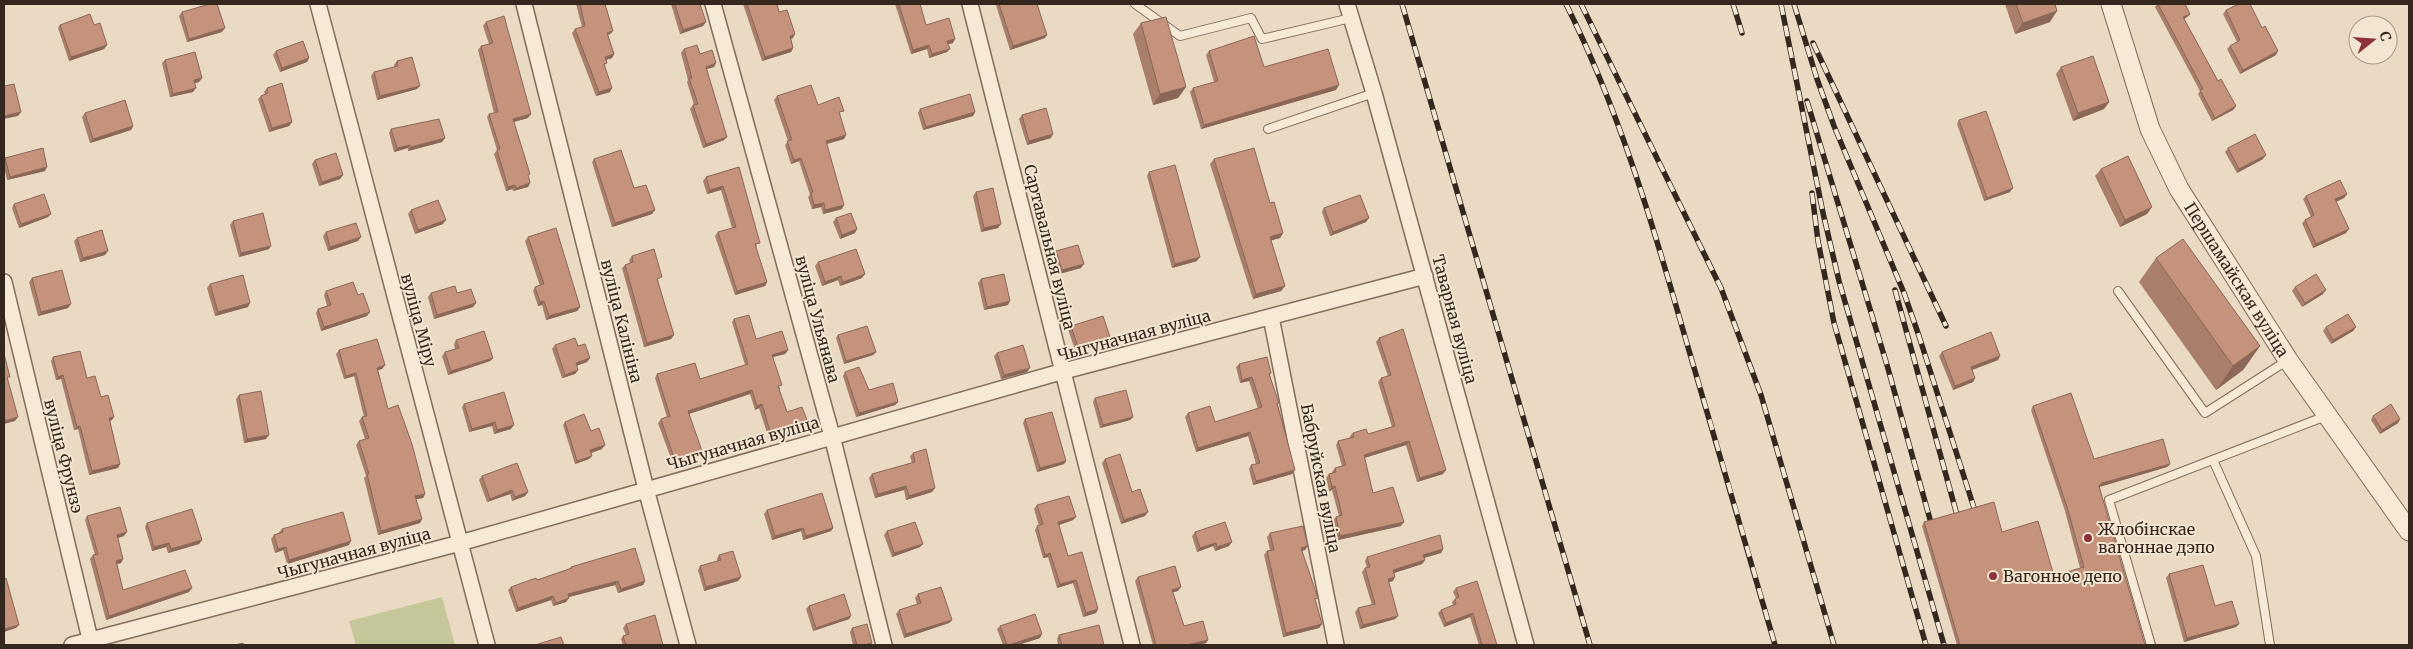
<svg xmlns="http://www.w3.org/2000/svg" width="2413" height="649" viewBox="0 0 2413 649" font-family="Merriweather,serif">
<rect width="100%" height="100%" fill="#eadac3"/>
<path fill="#c6c798" d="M442,597L455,645H356L349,621Z"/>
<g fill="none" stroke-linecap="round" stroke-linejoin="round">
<defs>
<path id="service" d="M1135,4L1180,36L1251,18L1262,39L1351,18
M1268,129L1374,93
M2118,291L2205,413L2288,360
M2213,460L2256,556L2270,645
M2151,645L2109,500L2326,416"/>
<path id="minor" d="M318,4L487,645
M524,4L646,489L688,645
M713,4L832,436L884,645
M970,4L1132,645
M1347,4L1374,93L1526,645
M4,282L90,639
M1271,317L1336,645
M72,645L460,543L1064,371L1425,276"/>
<g id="tertiary">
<path id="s1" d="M2111,4L2150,129L2179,189L2288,360L2409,531"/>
</g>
</defs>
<use href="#service" stroke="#836c5c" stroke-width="10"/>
<use href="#minor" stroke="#836c5c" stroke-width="18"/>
<use href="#tertiary" stroke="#836c5c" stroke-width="21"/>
<use href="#service" stroke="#f6e9d6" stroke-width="8"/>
<use href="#minor" stroke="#f6e9d6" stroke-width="15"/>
<use href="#tertiary" stroke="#f6e9d6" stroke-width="19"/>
<defs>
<path id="rail" d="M1402,4L1590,645
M1566,4C1618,108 1651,218 1683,330C1714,435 1745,540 1775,645
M1581,4L1721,288L1761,395L1834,645
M1733,4L1742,33
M1781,4L1823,213L1839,281L1944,645
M1794,4L1817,79L1834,126L1904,293L1919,336L1975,511
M1813,43L1946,326
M1807,101L1887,365L1931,523
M1812,193L1818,241L1834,323L1926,645
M1895,290L1957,515"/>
</defs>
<use href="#rail" stroke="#34271e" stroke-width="5.5"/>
<use href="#rail" stroke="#f2e6d2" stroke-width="4" stroke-dasharray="11" stroke-linecap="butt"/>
</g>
<path fill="#a97e6b" d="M576,4H605L613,31L610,34L608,35L614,54L612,58L606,60L605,66L610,92L596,96L572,33L575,29L582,27Z
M671,4H700L703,26L680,34Z
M743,4H777L779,12L793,38L791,39L793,48L791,52L762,61Z
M895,4H920L926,25L953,43L948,44L947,52L929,58L927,49L911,54Z
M996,4H1037L1045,38L1010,50L996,5Z
M2005,4H2055L2050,22L2015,34Z
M2157,4H2185L2190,14L2187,17L2184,19L2218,81L2236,106L2233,110L2212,121L2198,94L2200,91L2155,7Z
M2226,10L2262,28L2276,55L2240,74L2227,49L2230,46L2237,42L2223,14Z
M182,12L222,32L187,42L179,16Z
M486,22L528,118L513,122L530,183L528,187L513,191L512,189L506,191L494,154L497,150L487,117L489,114L494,113L478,50L481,46L489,44L483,26Z
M1141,23L1186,87L1178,98L1153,105L1133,34Z
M60,25H94L107,45L104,49L69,61L58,28Z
M684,49L700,54L716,63L714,67L706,69L724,140L703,148L690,109L693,105H694L687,82L688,80L681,53Z
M276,51L309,58L307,62L280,72L273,55Z
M1209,51L1264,67L1336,90L1201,129L1190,92L1193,88L1214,82L1206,55Z
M165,60L202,78L199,82L195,83L193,92L170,97L162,63Z
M397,61L417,89L377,100L371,76L374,72L394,67V65Z
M2061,67L2109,102L2104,109L2073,121L2056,74Z
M267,88L292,122L289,126L269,132L258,99L261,96L265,94L264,92Z
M777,96L818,105L841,114L840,115L846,135L844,139L826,144L842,209L823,214L821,207L812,209L808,197L810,195L799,161L791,164L785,145L788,141L774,100Z
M920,109L975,112L973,116L923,130L918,113Z
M85,113L133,126L131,130L90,143L82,117Z
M1022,115L1051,138L1027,145L1019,119Z
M1959,120L2010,192L1984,201L1957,124Z
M391,129L442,142L408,151V148L394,152L389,133Z
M2228,148L2263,159L2237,173L2225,152Z
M5,158L45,171L7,180L4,167V159Z
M594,159L634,188L652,214L612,227L592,162Z
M1214,159L1270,203L1283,233L1280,238L1271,240L1285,286L1281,291L1253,299L1210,164Z
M315,160L343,175L340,179L319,186L312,164Z
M739,167L757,247H756L767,282L765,286L735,295L715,236L718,232L732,228L721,190L707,194L703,181L706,177Z
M2101,169L2147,214L2120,227L2095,176Z
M1149,172L1197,261L1172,268L1147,176Z
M976,192L998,228L981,232L973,196Z
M2347,194L2344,198L2336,202L2346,233L2313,248L2302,223L2305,220L2311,217L2303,199L2306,196Z
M14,204L48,217L19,228L12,208Z
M1324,208L1366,222L1330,236L1322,212Z
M411,210L443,224L415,234L408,214Z
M836,218L855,233L840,239L833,222Z
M233,221L269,249L239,257L230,225Z
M326,232L358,241L328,251L323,236Z
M528,237L580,307L577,311L546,320L542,305L538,306L533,291L535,287L540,286L525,241Z
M77,238L105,255L80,262L74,241Z
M1056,251L1081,268L1059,274L1054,255Z
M632,256L659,281H658L674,335L671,339L644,347L622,268L625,265L630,263L629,260Z
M2156,258L2260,346L2243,370L2216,390L2139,282Z
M818,262L862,278L840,286L838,280L822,286L815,266Z
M32,278L68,308L38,316L29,282Z
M981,279L1008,305L984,310L978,283Z
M210,284L248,307L215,316L207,288Z
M2295,287L2323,294L2302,307L2292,291Z
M326,291L358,295L367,316L321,331L316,313L318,309L327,306L324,295Z
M431,293H457L476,303L473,307L434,319L428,297Z
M734,319L756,339L788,350L785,354L773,357L780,389H779L787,412L807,420L804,424L789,429L791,433L788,437L770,442L759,408L755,410L750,394L689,414L702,451L699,455L673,464L658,423L661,419L667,417L655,378L657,374L700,379L745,365L732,322Z
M1071,326L1110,337L1107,341L1075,350L1068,329Z
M2326,327H2356L2353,331L2331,344L2323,331Z
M838,335L876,352L873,355L844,364L836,338Z
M1379,338L1443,474L1417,482L1406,445L1364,458L1373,493L1401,526L1338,540L1333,520L1336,517L1339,516L1332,490L1329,491L1326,478L1329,474L1332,473V472L1335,468L1342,466L1336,445L1338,441L1350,438V436L1353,433L1368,434L1392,427L1378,382L1381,378L1388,376L1376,342Z
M456,340L493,358L490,361L448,375L442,356L445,352L455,349L454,344Z
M555,345L578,346L590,358L587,362L576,366L578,370L575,374L562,378L552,349Z
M339,350L385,365L382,369L378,370L388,409L425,494L423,498L416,499L422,519L420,523L378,535L364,478L366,476L356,445L359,441L365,439L359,421L362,417H364L354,376L344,379L336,354Z
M1942,352L2000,356L1998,360L1972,370L1975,378L1973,382L1953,390L1939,356Z
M997,353L1027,372L1001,379L994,356Z
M53,357L87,378L101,397L112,420L110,421L120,464L118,468L89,475L78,429L74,430L61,379L56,380L51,361Z
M1239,364L1271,373L1270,375L1295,470L1292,474L1253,485L1249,469L1251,465L1256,464L1248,436L1196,452L1185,417L1188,413L1215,422L1258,409L1249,381L1240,383L1236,367Z
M845,372L869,390L898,402L895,405L856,417L843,376Z
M239,395L266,439L244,443L236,399Z
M1095,398L1133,417L1130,420L1100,428L1093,402Z
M464,404L511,429L494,434L492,426L469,432L462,407Z
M2033,406L2094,459L2170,464L2167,467L2099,487L2145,645H1957L1922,526L1924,522L2002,532L2054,576L2080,568L2065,511L2031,410Z
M2373,416L2400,419L2398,423L2380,434L2371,420Z
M1025,419L1066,461L1064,464L1037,472L1023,423Z
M565,422L591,431L602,449L591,453L589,459L575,464L563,425Z
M913,453L932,492L906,500L904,490L875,498L869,478L872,474L912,463L910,456Z
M1105,459L1132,492L1145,516L1121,524L1102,463Z
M482,476L528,492L525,496L512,501L510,494L487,502L479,480Z
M1037,505L1073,520L1059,525L1068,556L1098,609L1096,613L1083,617L1073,583L1057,588L1048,557L1043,558L1035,530L1037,526H1039L1034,509Z
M767,510L833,528L831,531L803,540L801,531L772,540L764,514Z
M87,516L124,536L118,538L123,559L121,563L117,564L123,590L189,592L106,620L90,559L93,555H95L85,520Z
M147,523L202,540L199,544L168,553L166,547L152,551L145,527Z
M282,529L349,545L287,564L283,550L275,553L271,539L274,535L279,533V532Z
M887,531L920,547L892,557L884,535Z
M1195,532L1229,546L1215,551L1213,546L1197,552L1192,536Z
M1270,533L1305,550L1302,551L1322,624L1319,628L1283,637L1264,555L1267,551L1270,550L1267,537Z
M1443,549L1441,553L1424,558L1425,560L1422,564L1394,573L1393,581L1389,582L1395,619L1360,629L1355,612L1358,608L1372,605L1362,572L1365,568H1367L1365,561L1367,557Z
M719,555L741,577L738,581L704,591L698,570L700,566L717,561V559Z
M571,567L645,581L643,585L618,593L615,585L569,597L566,602L553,606L551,600L516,612L508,590L511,587L537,580L569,569Z
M2169,574L2215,606L2236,627L2184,642L2166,578Z
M1138,577L1178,591L1173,592L1184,626L1208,640L1206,643L1199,645H1153L1135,581Z
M1456,588L1497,645H1479L1470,617L1444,627L1438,613L1441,610L1453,605L1452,602L1456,598L1453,592Z
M918,594L952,620L949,623L904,638L896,614L899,610L917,604L915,598Z
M809,606L851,616L849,619L813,631L806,609Z
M626,624L663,645H623L621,639L623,636L626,635L623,628Z
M1000,626L1040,638L1018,645H1003L997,629Z
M852,628L872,643L870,645H853L850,632Z
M1059,635L1104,645H1058L1057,639Z"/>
<path fill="#8a6757" d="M2057,11L2050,22L2015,34L2023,23Z
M2190,14L2187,17L2180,21L2183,17Z
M706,22L703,26L680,34L683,30Z
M225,28L222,32L187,42L189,39Z
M613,31L610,34L604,36L607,33Z
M795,34L793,38L787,40L790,36Z
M1047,35L1045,38L1010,50L1013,46Z
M955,39L953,43L945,45L947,41Z
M107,45L104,49L69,61L71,57Z
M929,45L927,49L911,54L913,50Z
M793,48L791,52L762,61L765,57Z
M950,49L947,52L929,58L932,54Z
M2278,51L2276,55L2240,74L2243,70Z
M614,54L612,58L602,61L605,57Z
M309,58L307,62L280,72L282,68Z
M716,63L714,67L703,70L706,67Z
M202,78L199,82L191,84L194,80Z
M1339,85L1336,90L1201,129L1204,125Z
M420,86L417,89L377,100L380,96Z
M1186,87L1178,98L1153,105L1160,94Z
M196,88L193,92L170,97L173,94Z
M612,88L610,92L596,96L599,92Z
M2109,102L2104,109L2073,121L2078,113Z
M2236,106L2233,110L2212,121L2215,118Z
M21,112L18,116L4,119V116Z
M975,112L973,116L923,130L926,127Z
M531,114L528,118L510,123L513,119Z
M292,122L289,126L269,132L272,128Z
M133,126L131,130L90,143L93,139Z
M1053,134L1051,138L1027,145L1029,141Z
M846,135L844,139L823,145L826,141Z
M727,137L724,140L703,148L706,144Z
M445,138L442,142L408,151L411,147Z
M410,145L408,148L394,152L397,148Z
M2266,155L2263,159L2237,173L2239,169Z
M801,158L799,161L791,164L794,160Z
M47,167L45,171L7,180L10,177Z
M343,175L340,179L319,186L322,182Z
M530,183L528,187L513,191L516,188Z
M515,185L512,189L506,191L508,187Z
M723,186L721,190L707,194L710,190Z
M2013,188L2010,192L1984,201L1987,198Z
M2347,194L2344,198L2333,203L2335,199Z
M824,203L821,207L812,209L814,205Z
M844,205L842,209L823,214L825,210Z
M2152,207L2147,214L2120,227L2125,220Z
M655,210L652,214L612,227L615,223Z
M51,214L48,217L19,228L21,224Z
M1369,218L1366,222L1330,236L1333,232Z
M446,220L443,224L415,234L418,230Z
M1001,224L998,228L981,232L984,228Z
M857,229L855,233L840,239L842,235Z
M2349,229L2346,233L2313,248L2316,244Z
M1283,233L1280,238L1266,242L1270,237Z
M361,237L358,241L328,251L330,247Z
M271,246L269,249L239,257L241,253Z
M108,251L105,255L80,262L83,258Z
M1200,257L1197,261L1172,268L1175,264Z
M1084,264L1081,268L1059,274L1062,270Z
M865,274L862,278L840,286L843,282Z
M841,276L838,280L822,286L825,282Z
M767,282L765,286L735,295L737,291Z
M1285,286L1281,291L1253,299L1256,294Z
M2326,290L2323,294L2302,307L2305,303Z
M544,301L542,305L538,306L540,302Z
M1010,301L1008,305L984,310L987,307Z
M250,303L248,307L215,316L218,312Z
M476,303L473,307L434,319L437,315Z
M71,304L68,308L38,316L41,312Z
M580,307L577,311L546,320L549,316Z
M370,312L367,316L321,331L324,327Z
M2356,327L2353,331L2331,344L2333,340Z
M674,335L671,339L644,347L647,343Z
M1110,337L1107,341L1075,350L1078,347Z
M2260,346L2243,370L2216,390L2233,366Z
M788,350L785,354L769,358L772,355Z
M876,352L873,355L844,364L846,361Z
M2000,356L1998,360L1969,371L1971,367Z
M493,358L490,361L448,375L451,371Z
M590,358L587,362L573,367L576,363Z
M385,365L382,369L374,371L377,368Z
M1030,368L1027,372L1001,379L1004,375Z
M578,370L575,374L562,378L565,375Z
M356,373L354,376L344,379L346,376Z
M63,375L61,379L56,380L58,377Z
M1252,377L1249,381L1240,383L1242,380Z
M1975,378L1973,382L1953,390L1955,386Z
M752,390L750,394L685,415L688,411Z
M898,402L895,405L856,417L859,413Z
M762,404L759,408L755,410L757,406Z
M18,417L15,421L4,424V421Z
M114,417L112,420L106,422L109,418Z
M1133,417L1130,420L1100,428L1103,425Z
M2400,419L2398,423L2380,434L2382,430Z
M807,420L804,424L786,430L788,426Z
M495,422L492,426L469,432L472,429Z
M514,425L511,429L494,434L497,430Z
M80,426L78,429L74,430L77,427Z
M1250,432L1248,436L1196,452L1198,448Z
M791,433L788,437L770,442L772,438Z
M269,435L266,439L244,443L247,439Z
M1409,441L1406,445L1361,459L1364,455Z
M605,445L602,449L588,454L590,450Z
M702,451L699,455L673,464L675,461Z
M592,456L589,459L575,464L577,461Z
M1066,461L1064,464L1037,472L1040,468Z
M120,464L118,468L89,475L92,471Z
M2170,464L2167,467L2099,487V486L2102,483Z
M1295,470L1292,474L1253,485L1256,481Z
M1446,470L1443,474L1417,482L1420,478Z
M906,486L904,490L875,498L878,494Z
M1335,486L1332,490L1329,491L1332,487Z
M935,488L932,492L906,500L909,496Z
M512,490L510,494L487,502L490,499Z
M528,492L525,496L512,501L515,497Z
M425,494L423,498L413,500L415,496Z
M1148,512L1145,516L1121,524L1124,520Z
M1076,517L1073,520L1056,526L1058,522Z
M422,519L420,523L378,535L381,531Z
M1404,522L1401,526L1338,540L1340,536Z
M803,528L801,531L772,540L775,536Z
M833,528L831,531L803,540L806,536Z
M127,532L124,536L115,539L117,535Z
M202,540L199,544L168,553L171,549Z
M351,541L349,545L287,564L289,560Z
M1232,542L1229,546L1215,551L1217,547Z
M169,543L166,547L152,551L154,547Z
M1216,543L1213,546L1197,552L1200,548Z
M923,544L920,547L892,557L894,553Z
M1308,546L1305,550L1298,552L1301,548Z
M286,547L283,550L275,553L278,549Z
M1443,549L1441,553L1420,559L1423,555Z
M1050,553L1048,557L1043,558L1045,555Z
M123,559L121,563L113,565L116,561Z
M1425,560L1422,564L1391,574L1393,570Z
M741,577L738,581L704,591L706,587Z
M1395,577L1393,581L1385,583L1388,579Z
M1076,580L1073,583L1057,588L1060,584Z
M618,581L615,585L565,598L568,594Z
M645,581L643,585L618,593L621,589Z
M1181,587L1178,591L1170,593L1172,590Z
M192,588L189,592L106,620L109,616Z
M553,596L551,600L516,612L518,608Z
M569,598L566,602L553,606L556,603Z
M1098,609L1096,613L1083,617L1086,613Z
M1473,613L1470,617L1444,627L1446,623Z
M851,616L849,619L813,631L816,628Z
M1398,616L1395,619L1360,629L1363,625Z
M952,620L949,623L904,638L906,634Z
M1322,624L1319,628L1283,637L1286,633Z
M2239,624L2236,627L2184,642L2187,638Z
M19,625L16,628L4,632V629Z
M1042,634L1040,638L1018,645H1009Z
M1208,640L1206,643L1199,645H1187Z"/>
<path fill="#c5937c" stroke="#8a6757" d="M210,4H217L225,28L189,39L182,12Z
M580,4H605L613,31L607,33L614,54L605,57L607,63L604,64L612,88L599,92L575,29L585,26Z
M675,4H700L706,22L683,30Z
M747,4H777L779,12L787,10L795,34L790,36L793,48L765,57Z
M899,4H920L926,25L949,18L955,39L947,41L950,49L932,54L929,45L913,50Z
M999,4H1037L1047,35L1013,46Z
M2016,4H2055L2057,11L2023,23Z
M2158,4H2185L2190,14L2183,17L2218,81L2221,79L2236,106L2215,118L2200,90L2203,89Z
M2239,4H2250L2262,28L2265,26L2278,51L2243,70L2230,46L2240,40L2226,10Z
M90,14L94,25L100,23L107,45L71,57L60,25Z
M504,16L531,114L513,119L530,174L528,175L530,183L516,188L515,185L508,187L497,150L500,149L489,114L498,112L481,46L493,43L486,22Z
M1166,17L1186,87L1160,94L1141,23Z
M1254,36L1264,67L1328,49L1339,85L1204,125L1193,88L1218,81L1209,51Z
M303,41L309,58L282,68L276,51Z
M697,45L700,54L712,50L716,63L706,67L727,137L706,144L693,105L698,104L689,78H692L684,49Z
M195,52L202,78L194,80L196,88L173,94L165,60Z
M2093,56L2109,102L2078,113L2061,67Z
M412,57L420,86L380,96L374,72L398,66L397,61Z
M282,83L292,122L272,128L261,96L268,93L267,88Z
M14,84L21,112L4,116V86Z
M811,85L818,105L839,97L844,111L839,112L846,135L826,141L844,205L825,210L824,203L814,205L811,193L813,192L801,158L794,160L787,141L792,140L777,96Z
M970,94L975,112L926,127L920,109Z
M125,100L133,126L93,139L85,113Z
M1046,108L1053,134L1029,141L1022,115Z
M1986,111L2013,188L1987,198L1959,120Z
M439,119L445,138L411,147L410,145L397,148L391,129Z
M2255,134L2266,155L2239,169L2228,148Z
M43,148L47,167L10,177L5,158Z
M1254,148L1270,203L1274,202L1283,233L1270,237L1285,286L1256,294L1214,159Z
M621,150L634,188L646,185L655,210L615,223L594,159Z
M336,153L343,175L322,182L315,160Z
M2128,156L2152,207L2125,220L2101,169Z
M1175,165L1200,257L1175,264L1149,172Z
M739,167L760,243L755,244L767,282L737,291L718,232L736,227L723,186L710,190L706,177Z
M2340,180L2347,194L2335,199L2349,229L2316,244L2305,220L2314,215L2306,196Z
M993,188L1001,224L984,228L976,192Z
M44,194L51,214L21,224L14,204Z
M1360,195L1369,218L1333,232L1324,208Z
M438,200L446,220L418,230L411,210Z
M263,213L271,246L241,253L233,221Z
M851,213L857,229L842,235L836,218Z
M356,223L361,237L330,247L326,232Z
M556,228L580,307L549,316L544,301L540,302L535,287L544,284L528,237Z
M102,230L108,251L83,258L77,238Z
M2183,239L2260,346L2233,366L2156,258Z
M1078,245L1084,264L1062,270L1056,251Z
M654,249L662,277L657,279L674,335L647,343L625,265L633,262L632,256Z
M856,249L865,274L843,282L841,276L825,282L818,262Z
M62,270L71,304L41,312L32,278Z
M1004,274L1010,301L987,307L981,279Z
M2316,274L2326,290L2305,303L2295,287Z
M243,275L250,303L218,312L210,284Z
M353,282L358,295L363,293L370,312L324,327L318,309L331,305L326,291Z
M455,286L457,293L471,289L476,303L437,315L431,293Z
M2348,314L2356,327L2333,340L2326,327Z
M749,315L756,339L782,331L788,350L772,355L782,385L778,386L787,412L802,407L807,420L788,426L791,433L772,438L762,404L757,406L752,390L688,411L702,451L675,461L661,419L670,416L657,374L695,363L700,379L748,364L734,319Z
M1103,316L1110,337L1078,347L1071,326Z
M867,326L876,352L846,361L838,335Z
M1403,329L1446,470L1420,478L1409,441L1364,455L1373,493L1393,487L1404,522L1340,536L1336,517L1342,515L1335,486L1332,487L1329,474L1336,472L1335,468L1346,465L1338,441L1354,437L1353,433L1366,429L1368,434L1395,426L1381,378L1391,375L1379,338Z
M484,331L493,358L451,371L445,352L459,348L456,340Z
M1991,332L2000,356L1971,367L1975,378L1955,386L1942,352Z
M575,338L578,346L585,344L590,358L576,363L578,370L565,375L555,345Z
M377,339L385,365L377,368L388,409L398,405L412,444L425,494L415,496L422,519L381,531L367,474H369L359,441L369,438L362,417L367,416L356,373L346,376L339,350Z
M1023,345L1030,368L1004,375L997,353Z
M80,351L87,378L95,376L101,397L108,395L114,417L109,418L120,464L92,471L80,426L77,427L63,375L58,377L53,357Z
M4,354L10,377H7L18,417L4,421Z
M1267,357L1271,373L1269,374L1279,403H1277L1295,470L1256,481L1251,465L1260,463L1250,432L1198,448L1188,413L1210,406L1215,422L1262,407L1252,377L1242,380L1239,364Z
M859,367L869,390L893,383L898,402L859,413L845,372Z
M1126,390L1133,417L1103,425L1095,398Z
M261,391L269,435L247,439L239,395Z
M504,392L514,425L497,430L495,422L472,429L464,404Z
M2071,393L2094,459L2163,439L2170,464L2102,483L2099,486L2145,645H1960L1924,522L1994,502L2002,532L2038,521L2054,576L2084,567L2067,507L2033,406Z
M2391,404L2400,419L2382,430L2373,416Z
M1052,412L1066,461L1040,468L1025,419Z
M584,414L591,431L599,428L605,445L590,450L592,456L577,461L565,422Z
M926,449L935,488L909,496L906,486L878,494L872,474L915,462L913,453Z
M1120,454L1132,492L1140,489L1148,512L1124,520L1105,459Z
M517,463L528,492L515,497L512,490L490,499L482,476Z
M822,493L833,528L806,536L803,528L775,536L767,510Z
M1069,496L1076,517L1058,522L1068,556L1082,552L1098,609L1086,613L1076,580L1060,584L1050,553L1045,555L1037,526L1043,524L1037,505Z
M120,507L127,532L117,535L123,559L116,561L123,590L185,570L192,588L109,616L93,555L98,554L87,516Z
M192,509L202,540L171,549L169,543L154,547L147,523Z
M343,512L351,541L289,560L286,547L278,549L274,535L283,532L282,529Z
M915,522L923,544L894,553L887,531Z
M1225,522L1232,542L1217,547L1216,543L1200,548L1195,532Z
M1303,526L1308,546L1301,548L1318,598L1315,599L1322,624L1286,633L1267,551L1274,550L1270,533Z
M1440,535L1443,549L1423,555L1425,560L1393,570L1395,577L1388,579L1398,616L1363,625L1358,608L1375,604L1365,568L1370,567L1367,557Z
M635,548L645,581L621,589L618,581L568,594L569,598L556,603L553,596L518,608L511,587L536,578L537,580L572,568L571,567Z
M733,551L741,577L706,587L700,566L721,560L719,555Z
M2203,565L2215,606L2232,601L2239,624L2187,638L2169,574Z
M1175,566L1181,587L1172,590L1184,626L1203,621L1208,640L1187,645H1156L1138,577Z
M6,578L19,625L4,629V579Z
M1477,581L1497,645H1480H1482L1473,613L1446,623L1441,610L1456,604L1455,599L1459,597L1456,588Z
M941,587L952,620L906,634L899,610L921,603L918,594Z
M844,594L851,616L816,628L809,606Z
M1035,614L1042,634L1009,645H1007L1000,626Z
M655,615L663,645H626L623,636L629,634L626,624Z
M867,624L872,643L864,645H857L852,628Z
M1099,625L1104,645H1062L1059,635Z
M561,637L564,645H535Z
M243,643L244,645H235Z"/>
<g fill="#8d313b" stroke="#f2e6d2" stroke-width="2">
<circle cx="2088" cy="538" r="5"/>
<circle cx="1993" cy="576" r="5"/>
</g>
<g text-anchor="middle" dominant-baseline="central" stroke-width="4" stroke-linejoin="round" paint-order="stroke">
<g font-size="16" fill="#34271e" stroke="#f2e6d2">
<text transform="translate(1050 247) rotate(76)">Сартавальная вуліца</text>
<text stroke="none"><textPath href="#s1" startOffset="305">Першамайская вуліца</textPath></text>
<text transform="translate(818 319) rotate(75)">вуліца Ульянава</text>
<text transform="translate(1455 319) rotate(75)">Таварная вуліца</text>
<text transform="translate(419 320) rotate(75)">вуліца Міру</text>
<text transform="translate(622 321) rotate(76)">вуліца Калініна</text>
<text transform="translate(1134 335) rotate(-15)">Чыгуначная вуліца</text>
<text transform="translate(743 443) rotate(-16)">Чыгуначная вуліца</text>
<text transform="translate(64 456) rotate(76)">вуліца Фрунзэ</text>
<text transform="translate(1321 478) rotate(79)">Бабруйская вуліца</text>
<text transform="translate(354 553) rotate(-15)">Чыгуначная вуліца</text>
</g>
<g font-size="16" fill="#34271e" stroke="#f2e6d2" text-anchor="start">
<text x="2098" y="529">Жлобінскае<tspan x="2098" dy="18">вагоннае дэпо</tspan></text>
<text x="2003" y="576">Вагонное депо</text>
</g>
</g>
<rect width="2413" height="649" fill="none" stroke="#34271e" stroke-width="10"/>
<g transform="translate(2373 40) rotate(73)"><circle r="24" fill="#f2e6d2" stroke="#a69a8a"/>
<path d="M0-4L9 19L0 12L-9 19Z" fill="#8d313b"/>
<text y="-8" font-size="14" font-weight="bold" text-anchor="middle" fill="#34271e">С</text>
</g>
</svg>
